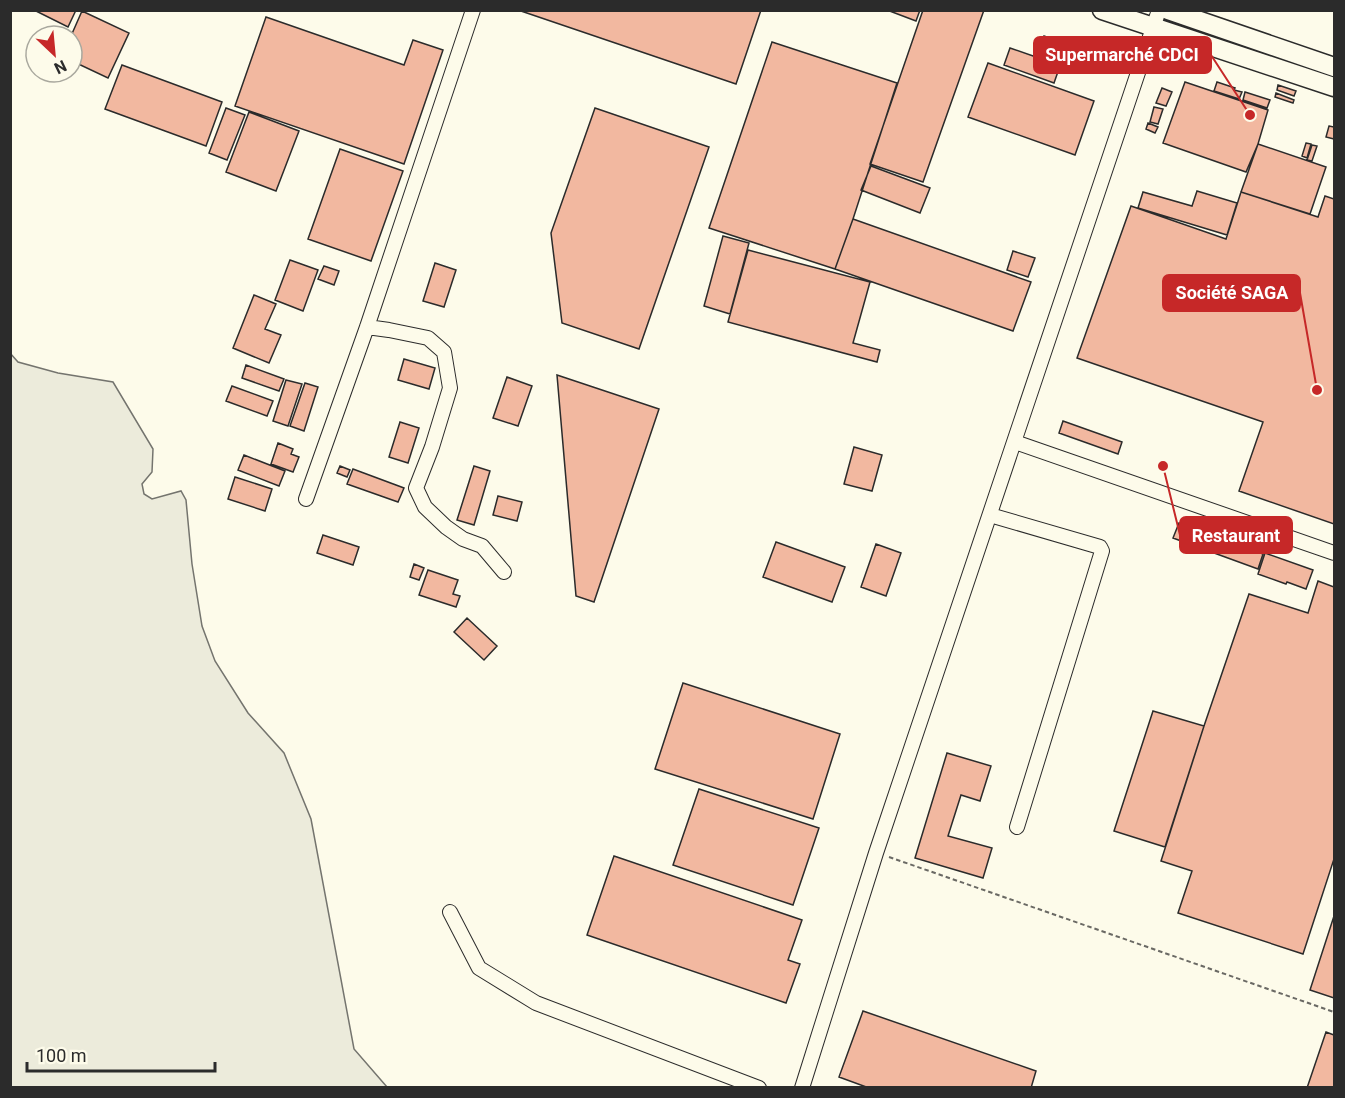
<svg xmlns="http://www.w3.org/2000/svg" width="1345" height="1098" viewBox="0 0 1345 1098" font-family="Roboto,sans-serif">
<rect width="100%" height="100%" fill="#fdfbea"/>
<path fill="#ecebdb" stroke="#74746e" stroke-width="1.5" d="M10,353L18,362L58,373L113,382L153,449L152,472L142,484L144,494L152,499L181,491L186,500L192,564L202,626L215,661L248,713L284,753L311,819L354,1049L387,1087H11Z"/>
<path fill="#f2b8a0" stroke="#2b2b2b" stroke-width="1.5" d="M34,10H76L68,27Z
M518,10H761L736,84Z
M887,10H920L916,21Z
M923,10H984L923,182L870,164Z
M82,11L129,33L108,78L72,61V36H71Z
M266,17L404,65L413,40L443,50L404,164L235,106Z
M1044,36L1061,42L1054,61L1061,63L1054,83L1004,65L1010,48L1036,57Z
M772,42L897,83L853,219L835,269L709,228Z
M988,63L1094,101L1075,155L968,117Z
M122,65L222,102L206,146L105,109Z
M1185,82L1268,110L1258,144L1246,172L1163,143Z
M1217,82L1235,88L1234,90L1242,92L1239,99L1214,91Z
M1278,85L1296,91L1294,96L1277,90Z
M1162,88L1172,92L1166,106L1156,103Z
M1245,92L1270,100L1267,108L1243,100Z
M1276,93L1294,100L1293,103L1275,97Z
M1154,107L1163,109L1158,124L1150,122Z
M226,108L245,115L227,160L209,153Z
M595,108L709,147L639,349L562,323L551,233Z
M249,112L299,131L276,191L226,172Z
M1148,123L1158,127L1155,133L1146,129Z
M1329,126L1334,127V139L1326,137Z
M1306,143L1311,144L1307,158L1302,156Z
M1258,144L1326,167L1310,214L1241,192Z
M1312,145L1317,146L1312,161L1307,160Z
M340,149L403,171L371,261L308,239Z
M871,166L930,188L920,213L861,190Z
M1197,191L1237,203L1227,235L1138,208L1143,192L1192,206Z
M1241,192L1318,217L1325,196L1334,199V524L1239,491L1263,422L1077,358L1131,206L1226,239Z
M853,219L1031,282L1013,331L835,269Z
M723,236L749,243L730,314L704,306Z
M748,250L870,282L853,343L880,350L877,362L728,322Z
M1013,251L1035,258L1028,277L1007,270Z
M290,260L318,270L303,311L275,300Z
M435,263L456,270L444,307L423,301Z
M324,266L339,271L334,285L318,279Z
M254,295L276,304L265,329L281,335L269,363L233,348Z
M404,359L435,368L429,389L398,380Z
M246,365L284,379L279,391L242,378Z
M557,375L659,409L594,602L576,596Z
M507,377L532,386L518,426L493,418Z
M286,380L302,384L288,426L273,421Z
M305,383L318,387L304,431L290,426Z
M232,386L273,401L267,416L226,401Z
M1063,421L1122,442L1118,454L1059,433Z
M400,422L419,428L408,463L389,457Z
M278,443L293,449L291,454L299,457L293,472L271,464Z
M854,447L882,455L872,491L844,484Z
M244,455L285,471L279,486L238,470Z
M340,466L350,470L347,477L337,473Z
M474,466L490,471L474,525L457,520Z
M353,469L404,488L398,502L347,484Z
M235,477L272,489L265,511L228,499Z
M498,496L522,502L517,521L493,515Z
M1179,523L1263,554L1258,569L1173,538Z
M323,535L359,547L353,565L317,553Z
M776,542L845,567L832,602L763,577Z
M876,544L901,553L886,596L861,587Z
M1265,553L1313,570L1306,589L1287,582L1286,584L1258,574Z
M414,564L424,568L419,580L410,577Z
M428,570L458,580L453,594L460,596L456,607L419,595Z
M1318,581L1334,587V859L1303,954L1178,913L1192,871L1161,861L1204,726L1249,594L1308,613Z
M467,618L497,646L484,660L454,632Z
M683,683L840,734L813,819L655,769Z
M1153,711L1204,726L1165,847L1114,831Z
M947,753L991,766L980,801L961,795L948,836L992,848L983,878L915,858Z
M699,789L819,828L793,905L673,865Z
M614,856L802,920L788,960L800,964L786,1003L587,935Z
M1334,916V998L1310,990Z
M863,1011L1036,1071L1031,1088H869L839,1077Z
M1326,1032L1334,1035V1088H1307Z"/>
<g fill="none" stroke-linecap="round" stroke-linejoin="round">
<defs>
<path id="minor" d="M367,327L389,330L428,338L444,352L450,388L432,447L416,488L425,507L446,527L463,539L482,546L504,572
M1015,442L1334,553
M306,499L367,327L473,10
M990,515L1100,547L1102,551L1017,827
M450,912L479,968L536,1003L759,1088
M802,1088L876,853L1159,10"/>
<path id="major" d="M1102,10L1334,87
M1168,10L1334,67"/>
</defs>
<use href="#minor" stroke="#2b2b2b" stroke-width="16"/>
<use href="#major" stroke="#2b2b2b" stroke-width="21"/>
<path stroke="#6a6964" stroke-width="2" stroke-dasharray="4.5 3" stroke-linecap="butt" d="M889,857L1334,1012"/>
<use href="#minor" stroke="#fdfbea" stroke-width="14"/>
<use href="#major" stroke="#fdfbea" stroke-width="18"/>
</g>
<path fill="none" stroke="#c62828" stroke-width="2" d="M1250 115L1211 55M1317 390L1300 293M1163 466L1180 535"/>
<g fill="#c62828" stroke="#fdfbea" stroke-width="2">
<circle cx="1250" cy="115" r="6"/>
<circle cx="1317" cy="390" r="6"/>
<circle cx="1163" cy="466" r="6"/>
</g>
<g fill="#c62828" stroke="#c62828" stroke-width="2">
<rect x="1034" y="37" width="177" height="36" rx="6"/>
<rect x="1163" y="275" width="137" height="36" rx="6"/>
<rect x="1180" y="517" width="112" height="36" rx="6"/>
</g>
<g font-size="18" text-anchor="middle" font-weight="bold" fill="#fff">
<text x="1122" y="61">Supermarché CDCI</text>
<text x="1232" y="299">Société SAGA</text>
<text x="1236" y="542">Restaurant</text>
</g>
<rect width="1345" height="1098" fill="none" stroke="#2b2b2b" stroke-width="24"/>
<g transform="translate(54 54) rotate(154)"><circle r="28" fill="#fdfbea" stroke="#a9a89e" stroke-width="1.5"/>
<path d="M0-4.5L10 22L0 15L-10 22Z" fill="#c62828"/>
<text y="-9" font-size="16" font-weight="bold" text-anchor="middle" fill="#2b2b2b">N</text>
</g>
<path d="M27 1062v9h188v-9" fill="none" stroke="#2b2b2b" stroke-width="3"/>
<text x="36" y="1062" font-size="18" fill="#2b2b2b" stroke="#fdfbea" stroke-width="4.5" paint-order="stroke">100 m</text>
</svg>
